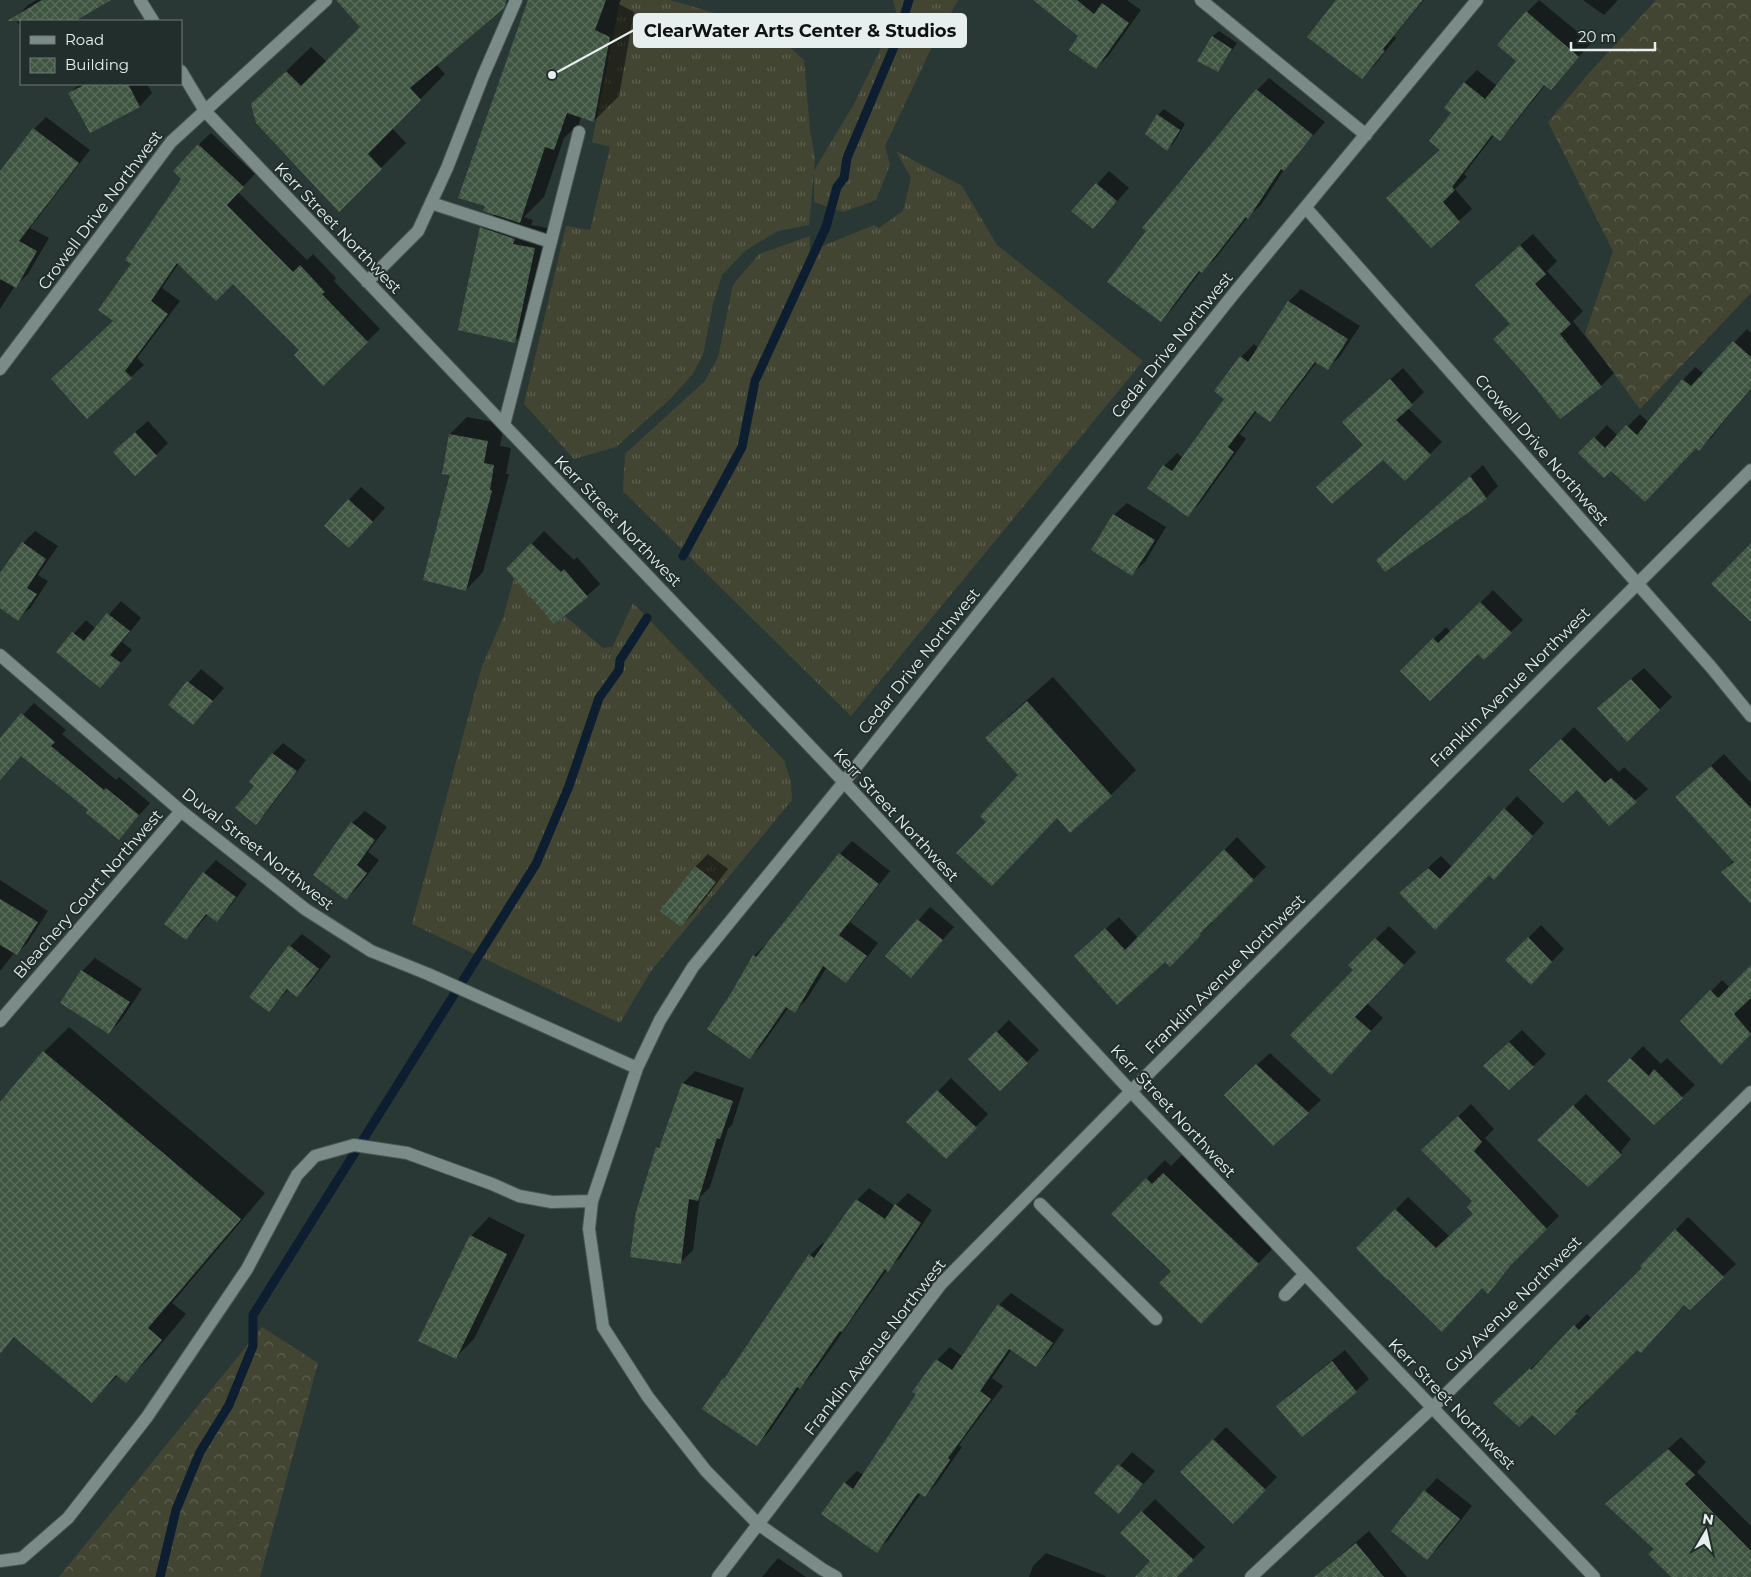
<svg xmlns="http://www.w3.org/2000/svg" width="1751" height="1577" viewBox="0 0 1751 1577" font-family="Montserrat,sans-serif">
<defs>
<pattern id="grass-tufts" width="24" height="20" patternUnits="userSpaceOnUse" patternTransform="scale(1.25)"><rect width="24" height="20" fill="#434533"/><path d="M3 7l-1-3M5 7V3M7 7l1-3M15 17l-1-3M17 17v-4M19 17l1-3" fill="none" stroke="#5e6051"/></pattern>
<pattern id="forest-crowns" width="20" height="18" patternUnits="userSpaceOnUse" patternTransform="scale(1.25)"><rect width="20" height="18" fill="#434533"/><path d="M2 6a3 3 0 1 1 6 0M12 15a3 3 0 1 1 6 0" fill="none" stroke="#5e6051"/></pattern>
<pattern id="building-cross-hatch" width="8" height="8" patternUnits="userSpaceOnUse" patternTransform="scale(1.25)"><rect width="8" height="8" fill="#3f5541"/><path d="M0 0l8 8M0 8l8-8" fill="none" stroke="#5b6e5d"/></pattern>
</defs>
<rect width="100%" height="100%" fill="#2a3835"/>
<path fill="url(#grass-tufts)" d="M620,0H670L739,20L785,43L804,60L810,131L815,158L814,171L854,104L897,15L893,0H958L930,51L885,146L890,165L876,200L843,212L814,202V171L809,225L778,231L746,250L722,275L713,304L703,355L692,375L670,399L616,447L574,459L524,404L566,226L590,230L610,147L592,142Z
M896,151L962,186L997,245L1143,361L851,716L623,491L625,454L705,381L718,357L733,285L759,254L810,236V251L874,225L879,228L903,211L911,178Z
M514,578L554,624L565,616L603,648L612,647L602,670L633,603L784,760L791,782L792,800L651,971L620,1023L412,924L482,666L503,618Z"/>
<path fill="url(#forest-crowns)" d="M1656,0H1751V293L1640,409L1585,334L1613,251L1548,122L1589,73Z
M262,1327L318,1363L260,1577H59Z"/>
<path fill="#0007" d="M36,0H102L92,10L73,21H21V28L15,18L28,5Z
M351,0H510L436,64L445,74L392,128L406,143L339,210L278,79L311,47L327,62L362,27Z
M529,0H621L619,4L634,12L619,96L594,121L581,116L579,124L564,138L544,197L524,217L533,220L531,225L553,229L534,323L515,341L481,228L495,214Z
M1035,0H1127L1141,10L1109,55L1096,68L1080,36Z
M1339,0H1424L1394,36L1396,38L1375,65L1362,77Z
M1539,0L1591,43L1551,88L1546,84L1512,127L1500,139L1494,135L1464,174L1467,177L1455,189L1472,209L1431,246L1441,149L1452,113L1464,83L1477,70L1497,86L1517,60L1527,12Z
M1583,0H1618L1604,15Z
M1219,31L1237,43L1223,64L1217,70L1199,60L1213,36Z
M1269,78L1325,122L1285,168L1261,205L1248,217L1215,259L1201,271L1173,308L1161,321L1257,90Z
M79,84H147L152,93L140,106L91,131L70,93Z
M1164,109L1185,124L1173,144L1167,149L1158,115Z
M46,117L90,150L30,228L49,238L28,274L15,286L0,309V173L34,129Z
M211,133L255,174L238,192L307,260L313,254L336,278L334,281L380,329L323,384L300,350L233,282L179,263L162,288L180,301L137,358L144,365L87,417L133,264L183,179L198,145Z
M1109,171L1129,188L1093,228L1073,211Z
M1533,234L1557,261L1547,271L1583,311L1573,321L1614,373L1601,386L1560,418L1527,376L1511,324L1489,272Z
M1301,289L1360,326L1340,356L1328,369L1317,362L1282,408L1270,420L1257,411L1240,434L1246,439L1200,503L1187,515L1149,487L1164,466L1177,453L1183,458L1226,398L1216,391L1241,357L1254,344L1258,348L1289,301Z
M1747,329L1751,333V387L1712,437L1699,449L1696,447L1612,469L1580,453L1607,425L1618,436L1640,414L1649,423L1683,380L1695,367L1704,374Z
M1403,368L1424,392L1408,408L1442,442L1405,479L1383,458L1318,487L1364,445L1343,422Z
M467,417L504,424L500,446L511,448L506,474H509L483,572L466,590L452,474L443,473L450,434Z
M148,421L168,443L156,455L127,439Z
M1483,465L1498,486L1486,498L1377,560Z
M361,487L385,508L362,534L325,525Z
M1127,503L1166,527L1145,562L1132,574L1114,515Z
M35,531L58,546L38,575L48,581L31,607L18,619L0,607V575L23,543Z
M544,531L574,560L577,557L600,584L587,596L508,569Z
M1493,590L1523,620L1484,658L1478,652L1401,671L1446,627L1451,632Z
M121,601L141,618L122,642L132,650L100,687L57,652L86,620L96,629Z
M1644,668L1672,697L1627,741L1611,696Z
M201,669L224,688L193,724L169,705Z
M1053,677L1136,770L1111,795L1070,831L987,738L1012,713Z
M34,703L66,730L62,734L116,780L119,777L150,803L119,838L90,810L22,755L0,778V740Z
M1574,727L1619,772L1624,767L1648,789L1609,824L1577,788L1530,770Z
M283,743L306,760L266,813L256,823V786L251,782L273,753Z
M1724,754L1751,783V883L1723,872L1734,860L1677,797Z
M1517,796L1544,823L1494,879L1489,873L1435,928L1413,881L1441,856L1452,867Z
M365,811L387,827L368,852L379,860L359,886L346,899L352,823Z
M1237,837L1266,867L1211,920L1213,922L1170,965L1165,960L1088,944L1119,917L1138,938Z
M852,841L890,871L850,922L878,943L858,969L846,981L827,967L807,999L795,1011L789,1007L762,1045L750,1058L731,996L754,956L767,943L768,944L840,854Z
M708,854L728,869L694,913L681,926L662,911L696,866Z
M216,860L247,884L229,908L216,920L208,914L198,926L186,939L204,873Z
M0,880L48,911L28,942L17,954L15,952L0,971Z
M930,907L954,927L911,976L887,956Z
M1541,925L1564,949L1531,984L1506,960Z
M1389,926L1416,952L1367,1003L1383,1018L1343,1061L1354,970L1349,965Z
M302,934L331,956L310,983L297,995L289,989L269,1010L290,946Z
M95,958L142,989L121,1020L109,1033L62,1002L82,971Z
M1751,967V1033L1732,1053L1682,1021L1722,980L1730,988Z
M1009,1020L1039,1050L1000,1089L970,1059Z
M69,1027L265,1193L172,1303L186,1314L151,1356L126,1381L118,1375L92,1401L15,1337L3,1349L0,1346V1103L44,1052Z
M1522,1030L1546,1054L1509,1089L1497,1053Z
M1643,1046L1661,1064L1667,1058L1695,1085L1682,1097L1609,1081Z
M1270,1053L1321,1100L1274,1144L1238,1082Z
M695,1071L744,1088L732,1125L728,1129L710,1187L700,1197L693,1250L681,1262L657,1148L662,1143L683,1083Z
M951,1078L988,1114L946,1158L908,1122Z
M1586,1094L1631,1139L1621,1151L1622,1153L1610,1165L1539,1140Z
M1471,1104L1494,1129L1485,1138L1559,1216L1524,1251L1488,1292L1483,1287L1358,1248L1408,1197L1450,1237L1475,1213L1474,1201L1436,1138Z
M1182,1155L1277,1244L1220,1303L1172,1271L1146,1179L1165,1160L1171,1166Z
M869,1188L895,1206L908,1193L932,1210L900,1258L887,1270L812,1375L800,1387L769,1432L757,1444L704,1408L730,1373L810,1255L822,1243L825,1245L857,1200Z
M489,1217L525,1235L474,1339L455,1358L471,1236Z
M1688,1217L1736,1264L1690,1308L1685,1304L1653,1339L1637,1348L1587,1398L1588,1400L1554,1434L1507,1391L1543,1357L1544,1358L1587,1314L1592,1319L1644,1268L1641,1266Z
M1011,1293L1064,1330L1048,1353L1036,1366L1012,1349L992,1378L1003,1386L959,1445L962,1447L937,1483L925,1496L921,1493L889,1539L877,1551L845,1483L857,1471L864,1475L918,1394L914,1391L937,1360L950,1347L963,1357L999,1305Z
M1345,1350L1369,1379L1356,1391L1302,1436L1278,1406L1290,1394Z
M1226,1427L1277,1477L1233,1522L1182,1472Z
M1681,1437L1706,1462L1697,1472L1751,1526V1577H1673L1655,1549L1607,1504Z
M1132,1452L1155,1471L1119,1512L1096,1493Z
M1437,1478L1472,1506L1440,1546L1427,1558L1425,1491Z
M1155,1499L1205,1547L1176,1577H1150L1151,1561L1122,1533Z
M1369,1531L1407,1577H1318L1317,1576L1330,1564Z
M1046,1553L1106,1576L1105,1577H1029L1033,1566Z
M778,1558L806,1577H762Z"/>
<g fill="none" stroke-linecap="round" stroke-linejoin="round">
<path stroke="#0c1e2f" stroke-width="9" d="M683,556L742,447L755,381L826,227L837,187L844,178L847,158L896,42L909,0
M160,1577L176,1510L200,1452L229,1405L253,1346V1315L536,864L569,786L599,698L619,670L620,660L647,618"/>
</g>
<path fill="url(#building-cross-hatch)" d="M42,0H111L75,21H7Z
M336,0H507L504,8L410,88L421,100L368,154L382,169L339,212L256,123L251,104L286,71L301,86L360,27Z
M528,0H606L595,30L610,37L594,122L567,113L554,150L545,147L520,223L483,211L485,206L458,198Z
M1033,0H1077L1094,14L1102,3L1129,23L1096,69L1069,50L1078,36Z
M1336,0H1423L1383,49L1385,51L1362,79L1307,37Z
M1526,11L1579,57L1551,90L1544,85L1500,141L1492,135L1452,187L1455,190L1443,202L1460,222L1431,248L1386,198L1440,150L1429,141L1451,113L1444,108L1464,82L1485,99L1516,61L1497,45Z
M1212,36L1232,49L1218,72L1197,61Z
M86,84H128L140,107L90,133L68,93Z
M1256,89L1313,135L1284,171L1281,169L1248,219L1246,217L1202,273L1199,271L1161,322L1107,282L1146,231L1142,228Z
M1157,114L1180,130L1167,151L1145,134Z
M33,128L79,163L19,241L37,251L16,288L0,279V171Z
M198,144L244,187L227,205L293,272L300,265L325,292L322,294L368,342L323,386L294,355L299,350L233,284L216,301L177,263L151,301L168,314L125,371L132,378L87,419L51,379L113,321L98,310L131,264L125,260L181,179L173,171Z
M1096,183L1117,201L1093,229L1071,211Z
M480,227L515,239L513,244L535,248L515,343L458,330Z
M1520,245L1546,274L1535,284L1571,324L1560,334L1602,387L1560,419L1526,376L1493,339L1510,324L1475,285Z
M1288,301L1348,339L1328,370L1315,362L1270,422L1255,411L1228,447L1234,452L1188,517L1147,488L1163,465L1172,471L1224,399L1214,391L1240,356L1248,362Z
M1733,341L1751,357V388L1699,451L1696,448L1645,502L1611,471L1604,478L1578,453L1594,437L1605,448L1626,425L1637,435L1682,379L1691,386Z
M1390,379L1413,405L1396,420L1431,455L1405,481L1383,460L1332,504L1316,487L1363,445L1342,422Z
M135,432L157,456L135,476L113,452Z
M449,434L488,441L484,463L494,465L490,490L492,491L466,591L423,580L450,475L442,474Z
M1470,476L1487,499L1385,572L1376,560Z
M348,499L373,522L349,548L324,526Z
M1113,514L1155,540L1132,576L1091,550Z
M22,542L46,559L27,588L37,594L18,621L0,608V573Z
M531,543L561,572L564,569L588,597L554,624L506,569Z
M1751,543V622L1711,584Z
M1480,602L1512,633L1484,660L1478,654L1430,701L1400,671L1433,638L1438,643Z
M107,613L130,631L110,655L121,663L100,688L56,652L72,632L84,641Z
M1631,679L1660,710L1627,742L1597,708Z
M187,681L213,701L193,725L168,705Z
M1027,701L1112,796L1070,833L1057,818L992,886L956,853L986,822L980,816L1018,775L985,738Z
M21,713L55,742L51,746L104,790L106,788L139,815L119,840L86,813L88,810L21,756L0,780V738Z
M1561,739L1605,783L1611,778L1637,802L1609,826L1577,790L1563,803L1529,770Z
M272,753L297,771L256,825L235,808L254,786L249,782Z
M1711,766L1751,808V904L1721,872L1734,862L1675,797Z
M1504,808L1533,836L1494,880L1489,875L1435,930L1399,893L1428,868L1440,879Z
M351,822L375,840L357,865L367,873L346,900L313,875Z
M1224,849L1254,880L1200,934L1201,935L1170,967L1165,962L1117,1005L1074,956L1105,928L1125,950Z
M839,853L879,884L839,935L867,956L846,983L823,966L795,1013L786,1007L750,1059L707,1029L730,995L753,955L756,957Z
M695,866L716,882L681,927L660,911Z
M203,872L236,897L217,922L206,914L186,940L164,924Z
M0,899L38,922L17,955L0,945Z
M917,919L943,940L911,978L885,956Z
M1528,937L1552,962L1531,985L1505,960Z
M1375,938L1404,965L1355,1017L1371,1031L1331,1075L1290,1035L1353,970L1348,965Z
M289,945L319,969L297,997L287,989L269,1012L249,997Z
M1751,965V998L1734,1014L1751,1034L1721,1065L1680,1021L1710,990L1718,998Z
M81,970L130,1002L109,1034L60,1003Z
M996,1031L1028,1063L1000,1091L968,1059Z
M1509,1042L1534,1067L1509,1090L1483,1066Z
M43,1051L241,1219L148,1328L162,1340L126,1383L116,1375L92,1403L14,1337L0,1354V1102Z
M1630,1058L1649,1076L1654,1069L1683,1098L1654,1125L1607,1081Z
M1256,1064L1309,1113L1273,1146L1224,1095Z
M682,1083L733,1101L720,1139L717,1138L698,1201L689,1199L681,1264L630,1257L636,1212L656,1147L659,1148Z
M937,1090L977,1128L946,1159L906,1122Z
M1573,1105L1622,1155L1588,1187L1537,1140Z
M1458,1116L1482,1142L1474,1151L1547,1229L1512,1264L1488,1294L1482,1288L1442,1332L1388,1279L1387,1280L1356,1248L1395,1209L1436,1248L1473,1214L1467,1207L1472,1201L1421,1150Z
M1163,1173L1259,1264L1201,1324L1159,1283L1171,1271L1111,1214L1146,1178L1152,1184Z
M856,1199L885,1219L895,1204L921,1223L888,1272L885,1269L842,1332L840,1331L800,1389L797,1387L757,1446L702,1409L723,1378L724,1379L809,1254L814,1258Z
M1675,1229L1724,1277L1690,1310L1684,1305L1641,1353L1637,1350L1575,1412L1577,1413L1555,1435L1532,1415L1519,1427L1493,1403L1530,1368L1531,1370L1574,1325L1579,1330L1642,1268L1640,1266Z
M470,1235L507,1254L456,1359L418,1341Z
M998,1304L1053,1343L1036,1367L1009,1349L980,1391L991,1399L948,1458L950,1460L925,1497L918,1493L877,1553L821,1514L844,1482L853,1489L916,1394L912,1392L936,1359L952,1370Z
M1332,1361L1357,1392L1302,1437L1276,1406Z
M1213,1439L1266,1490L1233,1524L1180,1472Z
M1668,1449L1695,1475L1685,1484L1751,1551V1577H1671L1648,1554L1654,1549L1605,1504Z
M1118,1464L1143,1484L1119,1514L1094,1493Z
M1424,1490L1460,1519L1427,1560L1391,1531Z
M1141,1511L1194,1560L1177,1577H1135L1150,1561L1120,1533Z
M1356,1543L1384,1577H1314Z"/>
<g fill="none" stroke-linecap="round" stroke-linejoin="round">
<defs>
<path id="minor" d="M140,0L153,21
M1201,0L1366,135
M181,71L205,111L844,782L1139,1100L1594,1577
M431,203L551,242
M1306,208L1711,667L1751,716
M367,282L418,231L447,168L483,76L516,0
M0,369L171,142L326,0
M504,425L579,132
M0,655L181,811L305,909L371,951L428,974L637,1068
M0,1021L181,811
M1040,1204L1156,1319
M1285,1295L1305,1274
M0,1561L22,1558L68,1518L147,1417L247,1269L297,1175L315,1156L354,1145L407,1153L492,1184L519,1196L552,1202L592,1201
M718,1577L941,1284L1153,1069L1751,470
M836,1577L822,1569L758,1524L706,1471L648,1397L603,1327L589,1229L592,1201L637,1068L660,1020L693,967L844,782L1236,291L1477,0
M1251,1577L1433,1407L1751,1092"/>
</defs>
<use href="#minor" stroke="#495653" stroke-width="14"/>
<use href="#minor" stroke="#7b8b87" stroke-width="12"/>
</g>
<g text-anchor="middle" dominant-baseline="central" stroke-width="4" stroke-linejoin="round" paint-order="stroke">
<g font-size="16" fill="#e6efed" stroke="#212e2b">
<text transform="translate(100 210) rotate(-53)">Crowell Drive Northwest</text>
<text transform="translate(338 228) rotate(46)">Kerr Street Northwest</text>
<text transform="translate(1172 345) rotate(-51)">Cedar Drive Northwest</text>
<text transform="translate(1542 450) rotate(49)">Crowell Drive Northwest</text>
<text transform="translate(618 521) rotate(46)">Kerr Street Northwest</text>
<text transform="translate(919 661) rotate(-51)">Cedar Drive Northwest</text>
<text transform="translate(1510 687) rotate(-45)">Franklin Avenue Northwest</text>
<text transform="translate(896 815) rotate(47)">Kerr Street Northwest</text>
<text transform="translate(258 849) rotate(38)">Duval Street Northwest</text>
<text transform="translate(88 894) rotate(-49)">Bleachery Court Northwest</text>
<text transform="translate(1225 974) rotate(-45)">Franklin Avenue Northwest</text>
<text transform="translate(1173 1111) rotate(47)">Kerr Street Northwest</text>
<text transform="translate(1513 1304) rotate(-45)">Guy Avenue Northwest</text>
<text transform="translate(875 1347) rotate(-52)">Franklin Avenue Northwest</text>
<text transform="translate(1452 1404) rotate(46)">Kerr Street Northwest</text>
</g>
</g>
<path fill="none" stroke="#e6efed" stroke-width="2" d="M552 75L634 30"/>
<circle fill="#e6efed" stroke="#212e2b" stroke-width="2" cx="552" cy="75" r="5"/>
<rect fill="#e6efed" stroke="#e6efed" stroke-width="2" x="634" y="14" width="332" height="33" rx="5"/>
<g font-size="18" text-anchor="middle" font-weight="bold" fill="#111">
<text x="800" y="37">ClearWater Arts Center &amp; Studios</text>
</g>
<rect x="20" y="20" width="162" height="65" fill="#212e2b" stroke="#707b79"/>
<rect x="30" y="36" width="25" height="8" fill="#7b8b87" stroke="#707b79"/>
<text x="65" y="45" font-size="15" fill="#e6efed">Road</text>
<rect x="30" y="58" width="25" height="15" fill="url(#building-cross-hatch)" stroke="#707b79"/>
<text x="65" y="70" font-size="15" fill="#e6efed">Building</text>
<g transform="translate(1706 1532) rotate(9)" stroke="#212e2b" stroke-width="4" paint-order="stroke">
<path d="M0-4L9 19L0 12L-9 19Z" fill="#e6efed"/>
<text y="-8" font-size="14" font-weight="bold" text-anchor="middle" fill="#e6efed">N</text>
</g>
<path d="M1571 42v8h84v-8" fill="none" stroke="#e6efed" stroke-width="2.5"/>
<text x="1578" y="42" font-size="15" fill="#e6efed" stroke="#212e2b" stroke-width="4" paint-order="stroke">20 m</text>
</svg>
